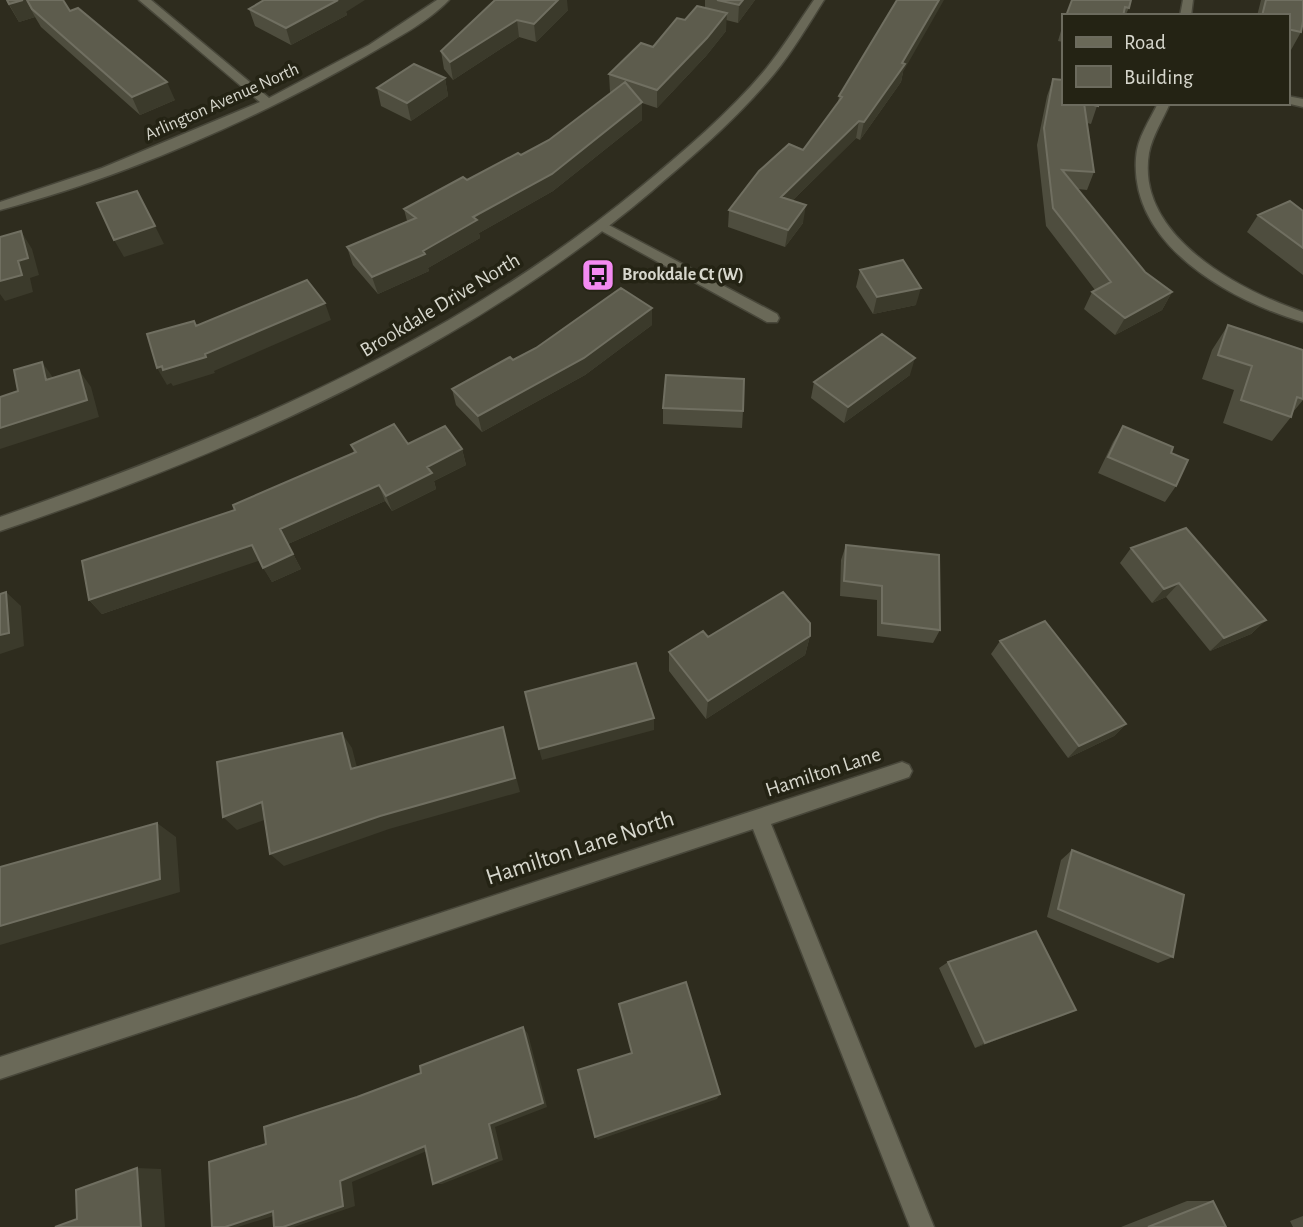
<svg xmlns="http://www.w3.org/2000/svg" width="1303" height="1227" viewBox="0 0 1303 1227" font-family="'Alegreya Sans',sans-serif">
<rect width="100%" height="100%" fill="#2e2c1e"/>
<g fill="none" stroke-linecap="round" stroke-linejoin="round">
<defs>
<path id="minor" d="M139,0H151L269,98L369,45L437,0H449C427,23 393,40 366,56C257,119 122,178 0,210V202L102,168L260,102Z
M1183,0H1193L1191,16H1180Z
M1287,96L1303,99V107L1286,103Z
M1158,103H1170C1163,120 1152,136 1149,153C1135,236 1239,290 1303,312V322C1231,301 1130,246 1136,158C1137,138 1150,120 1158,103Z
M603,222L777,314L779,318L777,322H767L598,229V223Z
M902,762L909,765L912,771L909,777L771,824L934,1227H910L753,829L0,1079V1057Z"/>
<path id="tertiary" d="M814,0H824C808,25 793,51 774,74C738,118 694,155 652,191C463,351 233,452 0,531V517C229,437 453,343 642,186C685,150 729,113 765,70C783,48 798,23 814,0Z"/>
</defs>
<use href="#minor" stroke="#48473a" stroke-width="3"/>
<use href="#tertiary" stroke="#48473a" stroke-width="3"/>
<use href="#minor" fill="#6a6958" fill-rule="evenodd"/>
<use href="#tertiary" fill="#6a6958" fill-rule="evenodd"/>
</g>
<path fill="#4e4d3e" d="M6,0H63L70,11L175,100L140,115L41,27L35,17L19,22Z
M495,0L568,10L536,42L519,37L453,80L444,69L441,51Z
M705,0H755L738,23L726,20V31L706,56L657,108L642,103V120L553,191L479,233L480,238L428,268L429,271L378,294L353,265L347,247L407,221L404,209L521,155L549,140L611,93L610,92L609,74L653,47L685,20L705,8Z
M1072,0L1129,8L1125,16H1066Z
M1261,0H1303L1301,32L1291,50L1287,49V16H1257Z
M249,9L346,12L347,15L291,45L255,26Z
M1063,24V42L1058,41Z
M903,72L901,82L860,140L856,138L792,201L803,223L785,247L728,227L729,210L803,150L838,103L839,96Z
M445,78L448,96L411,121L381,106L377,88Z
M1053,79L1098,103L1091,124L1087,123L1094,172L1087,190L1078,189L1145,272L1172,292L1162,310L1115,335L1084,309L1092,292L1095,290L1046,226L1037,145L1047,96Z
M1303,211V275L1247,232L1258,215Z
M860,270L916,305L873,314L856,287Z
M652,325L585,375L482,432L456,405L452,389L513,360Z
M1228,325L1303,350V400L1293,412L1291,417L1272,441L1223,423L1234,390L1202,379L1212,350Z
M910,375L844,423L811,398L814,382Z
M663,408L743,411L742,428L663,424Z
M1123,426L1171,453L1176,486L1165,502L1098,473L1113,442Z
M408,444L462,449L466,465L434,481L436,489L392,511L385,501L288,544L301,569L272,582L259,560L102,614L89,600L235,510L354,453L351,445Z
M846,545L940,630L933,643L877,636V600L840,596L841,560Z
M1131,548L1266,620L1251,634L1210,651L1166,597L1152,603L1120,563Z
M810,636L805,655L706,719L669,671V652L708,637Z
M1000,641L1126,724L1114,736L1068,758L991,654Z
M1072,850L1173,957L1158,963L1047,917L1061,860Z
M948,962L1076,1010L975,1048L939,968Z
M1187,1201H1213L1226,1227H1121Z
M1303,1216V1227H1293L1290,1221Z"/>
<path fill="#3b3a2b" d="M23,0H26L35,17L19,22L9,4Z
M338,0H365L346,12L347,15L291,45L286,28Z
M558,0H567L568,10L536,42L534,24Z
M743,0H755L738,23L739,5Z
M939,0H944L903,72L901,82L860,140L864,122L902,63Z
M727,13L726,31L706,56L657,108V90Z
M517,20L519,37L453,80L450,62Z
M445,78L448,96L411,121L407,103Z
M167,82L175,100L140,115L132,97Z
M642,102V120L553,191L479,233L480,238L428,268L429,271L378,294L372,277L423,251Z
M859,121L856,138L778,215L781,197Z
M806,205L803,223L785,247L788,230Z
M155,226L164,244L124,257L114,240Z
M21,231L32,249L39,275L30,278L33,292L5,301L0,294V281L18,261Z
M921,288L916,305L873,314L877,297Z
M1172,292L1162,310L1115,335L1125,318Z
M325,303L331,320L214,371L215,373L173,386L171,383L167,385L157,368L205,354Z
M652,308V325L585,375L482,432L478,416Z
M915,358L910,375L844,423L848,407Z
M42,362L54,379L46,380Z
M79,370L91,387L99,417L0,449V428Z
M462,449L466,465L434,481L436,489L392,511L386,496L427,467Z
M379,485L385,501L288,544L301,569L272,582L263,568L280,529Z
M252,545L261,560L102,614L89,600Z
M1179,583L1166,597L1152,603L1164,589Z
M6,592L21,606L24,646L0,654V635Z
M1266,620L1251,634L1210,651L1224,638Z
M810,636L805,655L706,719L708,701Z
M654,718V730L542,760L539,749Z
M1126,724L1114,736L1068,758L1079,746Z
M503,727L520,792L389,829L284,866L270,854Z
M342,733L352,748L361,783L351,769Z
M262,802L275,816L237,830L223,817Z
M157,823L176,837L180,892L0,945V926Z
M1076,1010L1063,1016L975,1048L985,1043Z
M523,1027L528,1034L547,1107L495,1127L503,1160L442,1184H433L489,1124Z
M720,1094L717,1099L598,1140L595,1137Z
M425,1146L434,1148L352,1182L355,1206L294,1227H283L340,1181Z
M137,1168L161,1169L165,1227H141Z
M273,1211H289L238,1227H225Z"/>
<path fill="#5d5c4d" stroke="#706f61" stroke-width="2" d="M7,0H23L9,4Z
M27,0H63L70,11L78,8L167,82L132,97L32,9Z
M264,0H338L286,28L249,9Z
M495,0H558L534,24L517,20L450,62L441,51Z
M717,0H743L739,5Z
M897,0H939L902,63L905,64L864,122L859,121L781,197L806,205L788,230L729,210L759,171L789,144L803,150L842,97L839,96Z
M1072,0H1131L1129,8L1125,7L1123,16H1066Z
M1266,0H1303V21L1301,32L1287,29V16H1262Z
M697,6L727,13L707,38L657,90L609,74L641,43L653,47L677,18L685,20Z
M414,64L445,78L407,103L377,88Z
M1053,79L1063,80V103H1098V106L1084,103L1094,172L1062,170L1145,272L1172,292L1125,318L1092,292L1111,282L1053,208L1044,128Z
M625,82L642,102L552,174L473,217L477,220L423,251L425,254L372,277L347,247L416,218L404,209L463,177L467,180L518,153L521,155L549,140Z
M137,191L155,226L114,240L97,203Z
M1290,201L1303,211V248L1258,215Z
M21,231L28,258L18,261L22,275L0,281V237Z
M903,260L921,288L877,297L860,270Z
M307,280L325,303L205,354L206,357L163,370L162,366L157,368L147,334L194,321L196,326Z
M621,288L652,308L584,358L478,416L452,389L510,357L513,360L536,348Z
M1228,325L1303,350V399L1297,397L1291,417L1241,400L1252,366L1218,355Z
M882,334L915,358L848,407L814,382Z
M42,362L46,380L79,370L87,400L0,428V397L18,391L14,370Z
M666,375L744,379L743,411L663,408Z
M394,424L408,444L445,426L462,449L427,467L432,473L386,496L379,485L280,529L293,554L263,568L252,545L89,600L82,561L235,510L233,505L356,452L351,445Z
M1123,426L1173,447L1171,453L1188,460L1176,486L1108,457Z
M1186,528L1266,620L1224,638L1179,583L1164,589L1131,548Z
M846,545L939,555L940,630L882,623V586L844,581Z
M6,592L9,633L0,635V594Z
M783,592L810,623V636L708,701L669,652L703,631L708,637Z
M1045,621L1126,724L1079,746L1000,641Z
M636,663L654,718L539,749L525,692Z
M503,727L515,778L380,816L270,854L262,802L223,817L217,762L342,733L351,769Z
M157,823L160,879L0,926V867Z
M1072,850L1184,895L1173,957L1058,909Z
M1036,931L1076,1010L985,1043L948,962Z
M686,982L720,1094L595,1137L578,1070L632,1053L619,1004Z
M523,1027L543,1103L489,1124L497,1158L433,1184L425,1146L340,1181L343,1206L283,1227H274L273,1211L225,1227H212L209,1162L266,1144L264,1127L357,1097L421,1073L420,1066Z
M137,1168L141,1227H55L77,1219L76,1190Z
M1213,1201L1226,1227H1148Z"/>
<defs>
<symbol id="bus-square" viewBox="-11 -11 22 22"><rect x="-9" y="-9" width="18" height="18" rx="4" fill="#f38af2" stroke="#242314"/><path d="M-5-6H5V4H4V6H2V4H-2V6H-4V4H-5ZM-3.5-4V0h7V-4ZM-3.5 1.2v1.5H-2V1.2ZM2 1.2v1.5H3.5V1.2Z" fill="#111"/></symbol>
</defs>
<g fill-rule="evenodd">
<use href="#bus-square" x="579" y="256" width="38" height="38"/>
</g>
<g text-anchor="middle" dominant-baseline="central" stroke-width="7" stroke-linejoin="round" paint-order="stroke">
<g font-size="18" fill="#d7d7cd" stroke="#242314">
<text transform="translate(222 102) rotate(-24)">Arlington Avenue North</text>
</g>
<g font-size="18" font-weight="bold" fill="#d7d7cd" stroke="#242314" text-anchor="start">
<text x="622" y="275">Brookdale Ct (W)</text>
</g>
<g font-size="21" fill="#d7d7cd" stroke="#242314">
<text transform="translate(440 305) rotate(-31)">Brookdale Drive North</text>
<text transform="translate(823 772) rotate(-18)">Hamilton Lane</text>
</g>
<g font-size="24" fill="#d7d7cd" stroke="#242314">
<text transform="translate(580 848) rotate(-18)">Hamilton Lane North</text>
</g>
</g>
<rect x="1062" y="14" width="228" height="91" fill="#242314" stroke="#6c6b5e" stroke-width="2"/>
<rect x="1076" y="37" width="35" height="10" fill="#6a6958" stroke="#6c6b5e" stroke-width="2"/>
<text x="1124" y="49" font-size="21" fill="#d7d7cd">Road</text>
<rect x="1076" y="66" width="35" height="21" fill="#5d5c4d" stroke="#6c6b5e" stroke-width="2"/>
<text x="1124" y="84" font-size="21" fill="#d7d7cd">Building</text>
</svg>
